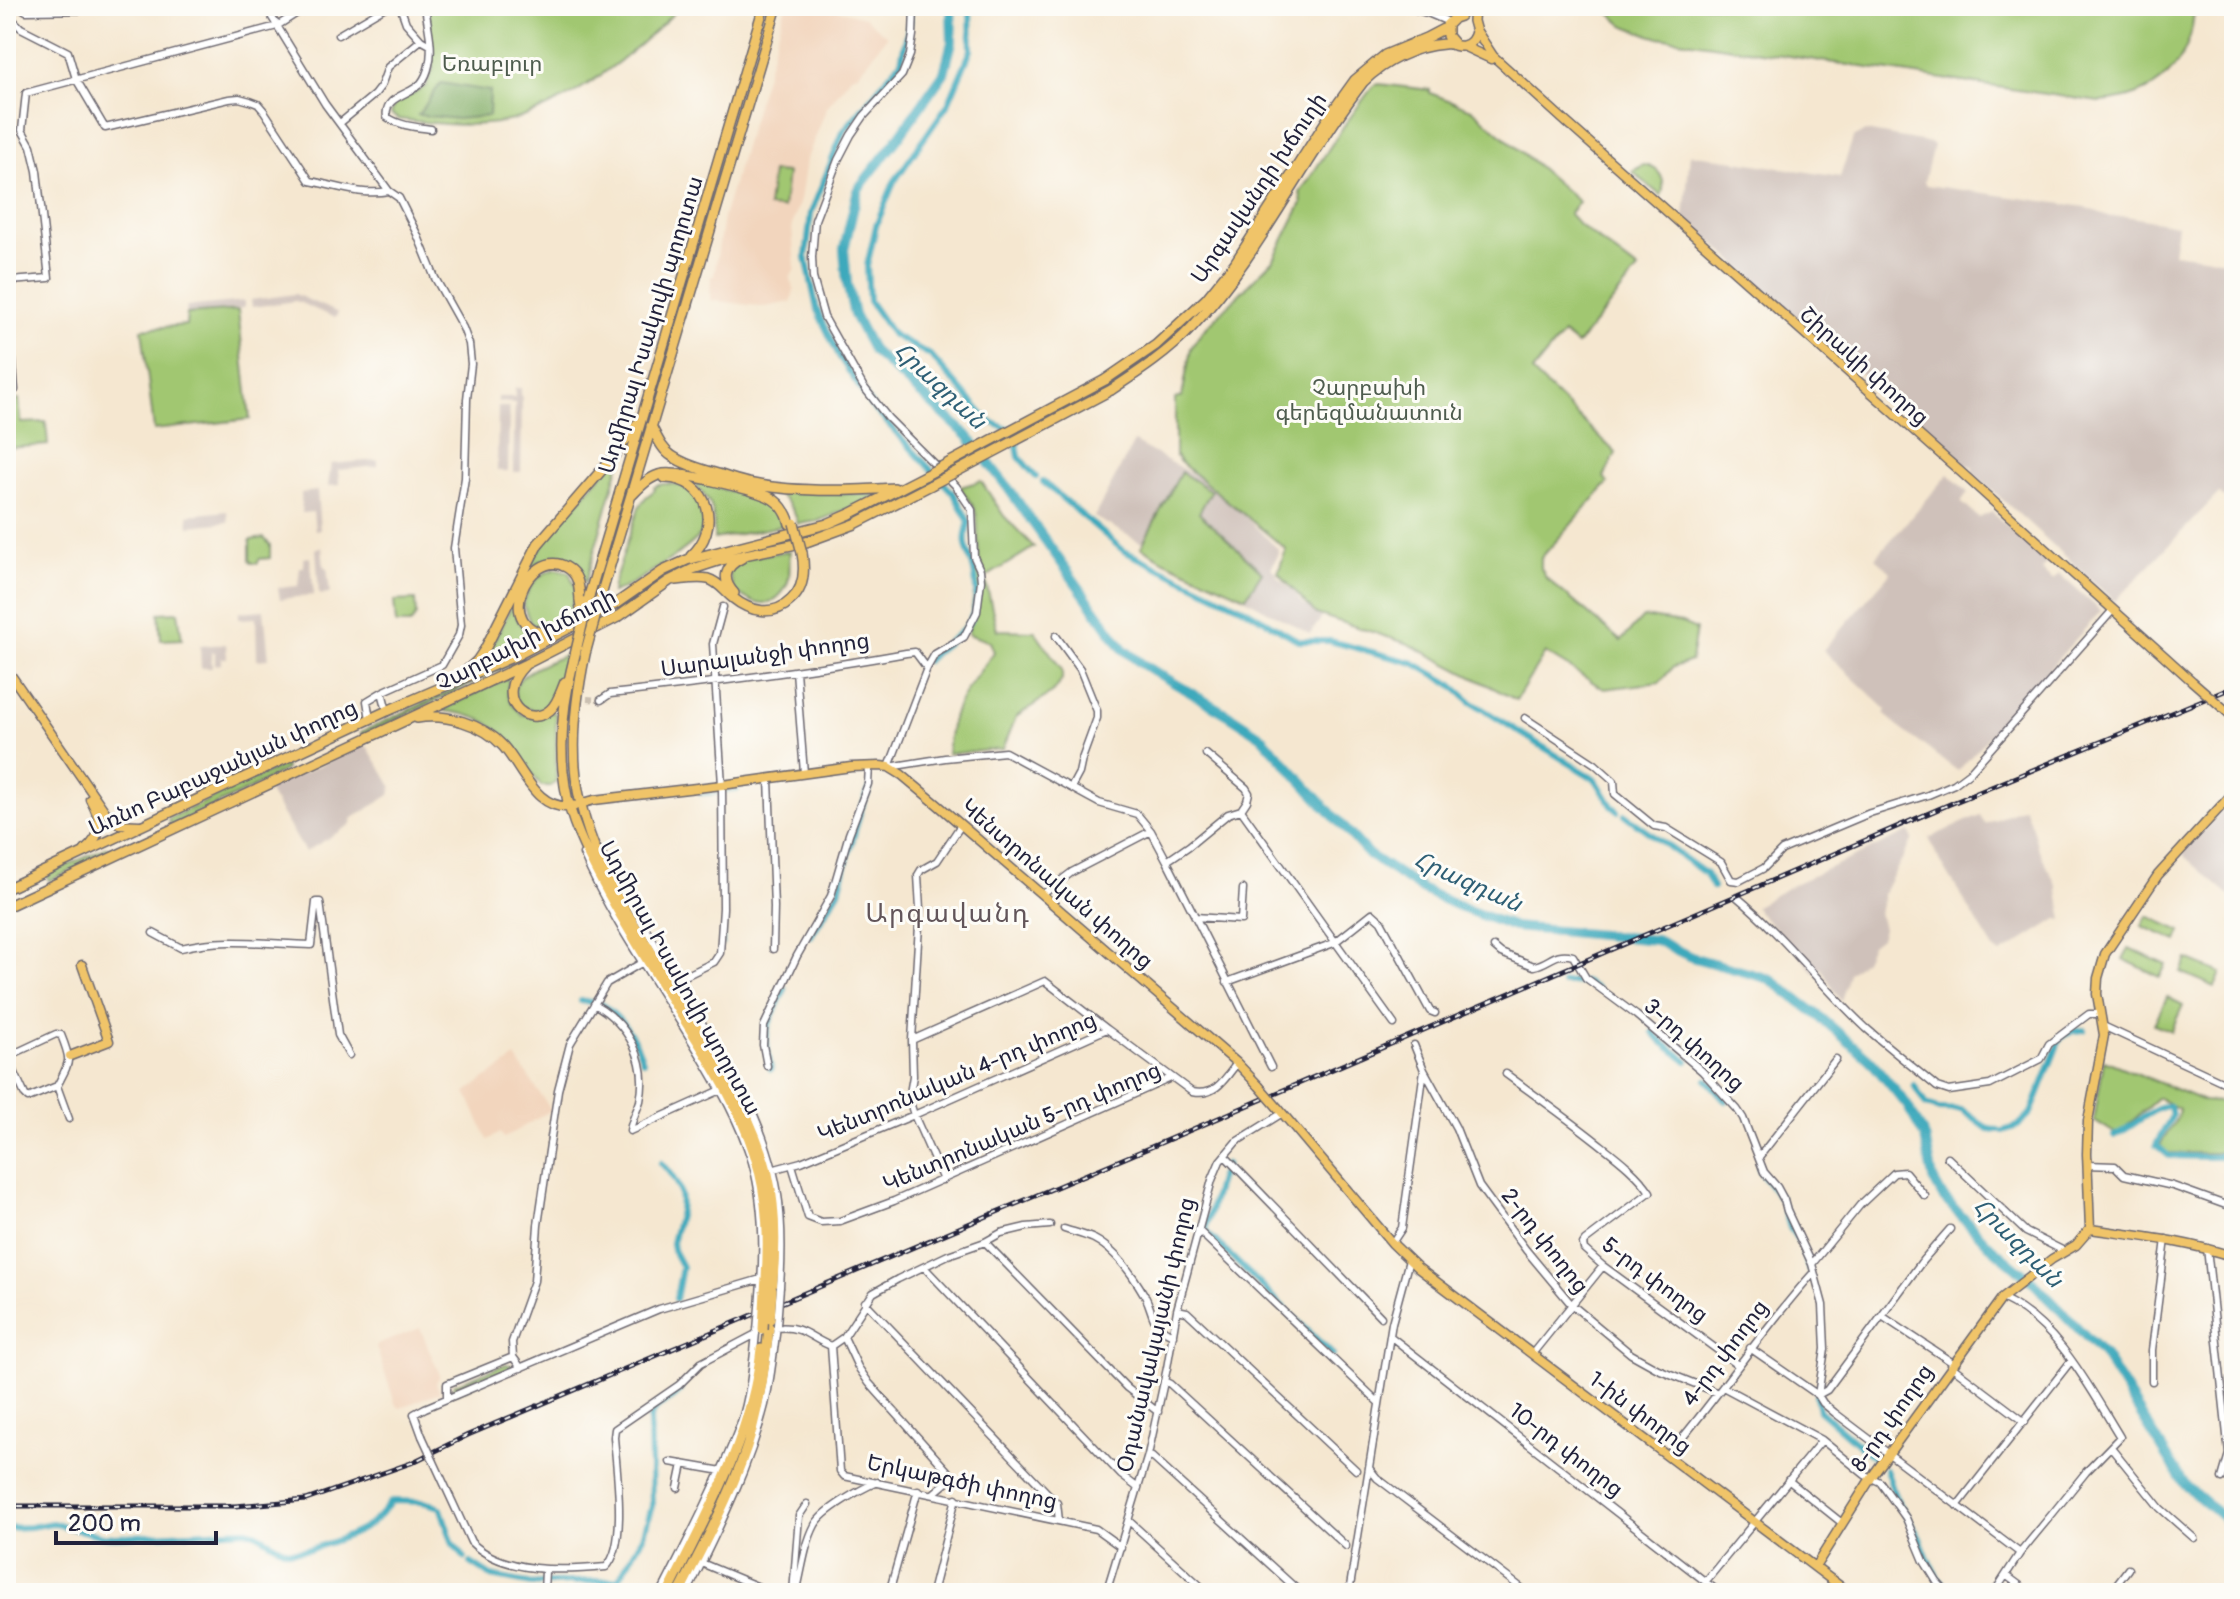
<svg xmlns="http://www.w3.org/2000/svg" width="2240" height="1599" viewBox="0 0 2240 1599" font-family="Pangolin,'Noto Sans Armenian',sans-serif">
<rect width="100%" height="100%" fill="#fdfcf7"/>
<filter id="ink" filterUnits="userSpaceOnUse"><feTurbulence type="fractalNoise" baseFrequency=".0125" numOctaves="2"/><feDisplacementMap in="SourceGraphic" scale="16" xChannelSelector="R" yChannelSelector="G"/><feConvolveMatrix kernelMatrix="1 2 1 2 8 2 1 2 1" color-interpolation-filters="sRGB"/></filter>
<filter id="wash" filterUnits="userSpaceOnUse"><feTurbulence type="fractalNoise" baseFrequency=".006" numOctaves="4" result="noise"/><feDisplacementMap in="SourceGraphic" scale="32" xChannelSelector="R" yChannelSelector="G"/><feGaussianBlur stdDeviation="1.8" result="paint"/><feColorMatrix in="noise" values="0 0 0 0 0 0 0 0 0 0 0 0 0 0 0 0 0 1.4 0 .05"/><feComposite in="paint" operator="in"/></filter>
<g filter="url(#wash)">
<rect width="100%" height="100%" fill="#f5e7d0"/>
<path fill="#f2d5bd" d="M786,6H822L864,17L887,36L858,74L851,76L827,107L806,161L800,200L792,226L795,269L790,278L794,290L791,302L765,307L710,300L711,276H714L723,218Z
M516,1058L551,1110L504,1138L500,1133L488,1140L466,1092Z
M420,1328L440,1375L436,1383L440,1392L400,1408L395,1403L376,1347L377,1345Z"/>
<path fill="#cfc1ba" d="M1865,131L1931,143L1933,145L1924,182L1926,185L2085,207L2111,217L2125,216L2177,225L2173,253L2234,261V505L2219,493L2115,601L1972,472L1973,468L1969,465H1964L1684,217L1690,154L1840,177L1853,138Z
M295,294L338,313L335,318L296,301L252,307L251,300Z
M244,301V308L187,314L186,307Z
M515,388H521V397H522L521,472H513L515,403L498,402V397H515Z
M498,407H509L508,471H497Z
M1134,442L1212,485L1278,549L1279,554L1271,568L1276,572L1277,577L1292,590L1302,603L1322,617L1310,634L1094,517Z
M378,460V466L338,470L339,485L328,486L331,464Z
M1949,474L1968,493L1961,502L1979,518L1992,512L2047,563L2042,570L2046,575L2053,580L2059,574L2101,611L1958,771L1897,726L1885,714L1887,710L1823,650L1891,572L1875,558Z
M317,491L320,530H315L313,512L302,513L301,493Z
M227,511L228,522L189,526L188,515Z
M322,547L324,567H327L330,593L319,595L316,548Z
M310,557L314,595L280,599L278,588L298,586L300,567H304L303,558Z
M264,610L269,659L257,660L256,618L239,619V612Z
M226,644L227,658H221V664L215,665V652H211L212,668H201L200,646Z
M366,745L392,786L390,795L353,818L350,825L305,852L267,789Z
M2234,798V900L2184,856V850Z
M2024,807L2032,827L2037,846L2057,886L2063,920L2057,919L2001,954L1994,949L1937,856L1929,838L1980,815L1985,824Z
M1909,832L1913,839L1883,894L1879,914L1883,929L1880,938L1871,945L1864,960L1849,973L1841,1002L1821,968L1814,973L1781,934L1754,907L1792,885Z"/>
<path fill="#a1c771" stroke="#627456" stroke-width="2" d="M428,6H681C638,50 565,111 503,122C469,128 433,123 398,119L391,114L394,104L426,86L433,69Z
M1601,6H2194C2193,65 2156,99 2099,102L1652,36L1623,25Z
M1379,84L1430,90V93L1472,109L1579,202L1569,214L1579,225L1638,270L1577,345L1563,334L1532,372L1616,453L1604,477L1608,483L1541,558V568L1546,578L1621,641L1643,617L1682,623L1696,629L1691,661L1673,667L1660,682L1604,689L1545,653L1516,700L1409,644L1316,614L1278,573L1286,549L1180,462L1175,455V399L1182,397L1191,348L1201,333L1274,259L1302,203L1300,193L1341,130L1373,86Z
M1644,165C1661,168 1667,181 1661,196L1632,171Z
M772,172L787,173L783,208L768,207Z
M238,310L250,419L154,430L142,329L186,325L187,314Z
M19,399L21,423L46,422L48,445L6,448V400Z
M622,455L585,584C580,561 561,555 540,561L528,575C532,547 598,480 619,456Z
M1181,472L1211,491L1199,513L1262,572L1246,597L1165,561L1141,547Z
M691,480L763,501C774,507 779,514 782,526L714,539C714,507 714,504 691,480Z
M981,481L1004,516L1034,547L985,578L997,630L1035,631L1062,670V679L1057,688L1050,694L1016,717L1003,749L947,754C951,701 965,693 994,652L990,642L968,634L979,560L977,517L974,507L960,487Z
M662,484C675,483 688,485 696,497C702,507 706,521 701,533C695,546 628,588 612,593L613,585L639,507L646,497L655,490L654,487Z
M773,490L880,495L818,521L798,524C795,509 785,499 773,490Z
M264,538L270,545V558L259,559L258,563H252L250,560V540Z
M790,551C789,559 790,568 789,577C787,591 773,607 757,603C749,601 741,595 734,591L729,571L747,557Z
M556,569L569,572L575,586L576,598L572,602L569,620L547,628L531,624L523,605C528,587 537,573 556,569Z
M415,600L416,616L410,624H396L394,601Z
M513,603L515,604C515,621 522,630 537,638L483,663Z
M178,612L182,639L161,640L159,613Z
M565,655C563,675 558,702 539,710C530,710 520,708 516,699C506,674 549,663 565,655Z
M518,659L519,661L362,736L361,732Z
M509,677C505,698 508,699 522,715L554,712L556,715V781L551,786H541C509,742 504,718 445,711L444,709Z
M285,765L286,769L248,790L171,825L168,819Z
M107,847L110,848V853L49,881L47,875Z
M2147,916L2181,931L2177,941L2142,926Z
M2129,948L2166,965L2160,977L2123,959Z
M2187,959L2221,973L2215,987L2181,972Z
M2167,997L2183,1005L2171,1031L2154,1024Z
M2104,1060L2204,1101L2220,1102L2234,1106V1146L2216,1153H2167L2160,1145L2177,1118L2179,1109L2158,1098L2119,1133L2116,1134L2094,1120Z
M506,1364L515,1366L456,1393H452L455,1384Z"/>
<path fill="#80ac63" stroke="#51674f" stroke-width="2" d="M441,83L490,91L489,116L457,119L418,115Z"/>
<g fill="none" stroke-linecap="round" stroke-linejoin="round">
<path stroke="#3da9bc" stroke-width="2" d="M724,792L739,790
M699,795L717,794
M724,944L725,921"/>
<path stroke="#3da9bc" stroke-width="6" d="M909,6L910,20L901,61L843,132L811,213L806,257L817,310L839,356L873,408L954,494L969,522C961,547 969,549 974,571C977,584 977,604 972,616C963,637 940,644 927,661
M970,6L971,50L948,104L894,182L876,226L867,266L869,301L893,335L930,355L989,421L1010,430
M1016,439L1019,457L1036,477
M1043,482L1124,551L1247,610L1299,641H1330L1414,663L1451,684L1471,702L1596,780L1612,806L1618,811
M1625,815L1706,874L1713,887
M811,936L839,891L861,809L870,788
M1563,983L1584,982L1597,989
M581,1001L592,1002
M602,1004C622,1020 635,1036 643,1061
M1653,1032L1661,1041L1687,1061
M771,1069C762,1028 768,1025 785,989
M1707,1080L1726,1101
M1914,1085L1926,1105L1939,1109L1962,1110L1988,1129L1998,1130
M2003,1131L2018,1126L2031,1113L2061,1037L2074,1031L2084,1030
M2114,1136C2130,1129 2155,1105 2170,1106L2172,1116L2156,1145L2169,1156L2215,1157L2234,1152
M661,1163C690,1193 681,1206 672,1243L673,1250L682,1267L676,1299
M1226,1164L1219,1179L1205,1231L1333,1355
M1759,1168L1763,1176L1780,1198
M1784,1208L1790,1228L1799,1241
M1803,1252L1809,1270
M1816,1396L1819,1410L1875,1459
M1886,1469L1895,1496L1920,1538L1929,1561L1938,1578L1951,1593
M441,1509L453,1544L465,1558
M6,1528L30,1527L52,1523L102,1536L115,1537L247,1530C262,1534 272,1545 286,1550C303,1556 360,1533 373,1522C380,1516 385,1509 390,1503L394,1501L423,1502L437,1506
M471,1563L491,1576L532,1584L618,1580L643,1537L652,1506L650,1418C658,1400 670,1405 680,1391"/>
<path stroke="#3da9bc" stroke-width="10" d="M951,6L952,42L944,73L895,142L858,189L844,249L847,283L854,315L873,351L967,435L1008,488L1123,649L1142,664L1232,717L1261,736L1369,855L1423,890L1462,908L1514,927L1656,940L1691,957L1770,979L1819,1016L1870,1060L1907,1105L1925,1137L1933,1179L1943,1197L1990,1246L2032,1281L2103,1354L2185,1485L2234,1527"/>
</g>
</g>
<g filter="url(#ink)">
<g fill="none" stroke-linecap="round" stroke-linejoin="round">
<path stroke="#cbc0b2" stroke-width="6" stroke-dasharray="6 3" stroke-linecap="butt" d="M587,699L601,700"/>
<defs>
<path id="minor" d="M7,6L11,18L21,28L68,52L76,79L105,128L229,99L239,98L250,101L258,104L264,111L310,181C337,186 361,196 389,191
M18,6L26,11L157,9L169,6
M265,6L325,104L389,191L399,198L417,234L435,278L463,328L469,344L471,364L467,399L465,478L454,548L461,625L459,635L442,665L382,692L387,711
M400,6L406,23L421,40
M425,6C427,24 434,47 429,65C428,70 425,78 421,83C411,95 383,96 387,117C400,126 416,127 431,129
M1403,6L1430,14L1449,22
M338,35L387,6
M340,123L374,95L381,86L388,67L421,40L430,45
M6,390H15L7,285L10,281L49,278L37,171L31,146L22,130L26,93L277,26L308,6
M1056,636L1080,669L1097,711V718L1082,759L1079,773L1072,786
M796,671L804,773
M601,700L610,694C709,683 808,671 906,653L915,652L927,668
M1525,718L1595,764L1614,781L1615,794L1654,826L1666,828L1721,862L1731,880L1739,881L1764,868L1782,850L1870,813L1928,795L1954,784L1970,772L1993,746L2113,610
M370,719L367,701L382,692
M889,767L927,668L935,654L964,637L977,612L981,581L980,570L974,557L972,510L956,486L888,418L863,386L824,317L813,278L812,257L815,220L838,160L851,135L864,116L902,75L910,55L913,35L914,6
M889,767L945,758L1005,752L1099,803L1137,814L1151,831L1167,861L1271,1067
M769,779L774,907L773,949
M1241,810L1394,1024
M599,850L746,1097C779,1167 785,1211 780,1287
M583,854C613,924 660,987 699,1053C720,1088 740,1123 752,1162C764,1205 764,1252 760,1295
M1167,861L1189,846L1228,814L1241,810L1247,801L1249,793L1246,788L1206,754
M1042,895L1072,872L1151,831
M1737,897C1784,936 1821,986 1866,1028C1889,1048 1913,1067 1937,1087L1949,1091L1990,1085L2041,1059L2049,1044L2089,1014H2100
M320,902L338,1035L349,1055
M1195,917L1241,920L1243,889
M153,933L181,948C223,937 268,944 311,945L316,902H320
M1494,947L1501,953L1534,966C1550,963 1554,951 1573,956L1586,978L1636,1015L1702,1071L1737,1109L1743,1118L1764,1172L1777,1187L1784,1200L1787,1211L1812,1264L1823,1305L1825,1349L1818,1395
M675,981L714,962L720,953L723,908L722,785L713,644L723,607
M1227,982L1334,943L1372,913L1381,921L1430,1011L1435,1013
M594,1004C628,1023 649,1061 640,1101C637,1111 631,1121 630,1131L721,1090
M2103,1026L2234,1087
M56,1034L61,1035C72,1062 70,1061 57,1086L28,1098L25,1095L9,1060V1056Z
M912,1040L1045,981L1107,1029
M1414,1045L1424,1070L1456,1128L1479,1186L1526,1250L1571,1304L1631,1354L1658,1369L1718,1393
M767,1066L763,1045L764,1026L797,956L831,896L849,834L868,784L869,766
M1506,1074C1536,1096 1567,1118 1596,1141C1615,1156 1637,1172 1650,1192L1585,1241L1583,1244L1584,1249L1603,1266L1738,1365
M57,1086L69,1119
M1225,1156L1381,1317
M1759,1157L1836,1059
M1947,1157L2026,1232L2064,1251
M792,1165L808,1217L821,1222L840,1221L894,1201L1171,1078
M2087,1165L2115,1166L2124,1175L2173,1186L2234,1208
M775,1169L801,1162L914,1115L1107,1029L1192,1092C1215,1097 1225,1079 1237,1063
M943,1180L914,1115L909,1099L913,1076L912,1040L920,909L918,875L921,870L937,861L961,825
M1064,1229C1073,1232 1085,1235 1094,1239C1115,1250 1133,1275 1145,1296C1155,1315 1149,1325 1173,1335
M1198,1230L1378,1402
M985,1242L1127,1388L1158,1412
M1392,1243L1402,1228L1424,1070
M2207,1248L2229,1454L2222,1478
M1812,1264L1860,1205L1894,1173L1905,1172L1925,1196
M924,1267L1121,1475L1138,1488
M865,1302L1057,1503L1059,1521
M1177,1310L1187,1312L1356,1470
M1882,1316L1953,1363
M776,1328C804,1325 809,1338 831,1346
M1390,1336L1720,1593
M844,1337L858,1367L869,1383L953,1477L934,1493
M831,1346L840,1471L844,1476L1096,1529L1121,1547
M831,1346L844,1337L873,1293L898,1279L948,1255L985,1242L1001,1233L1026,1227L1050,1225
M1750,1348L1818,1395L1823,1403L1835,1413L2020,1553
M1532,1354L1603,1266
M1951,1366L2025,1422
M521,1368L513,1357L512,1342L534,1281L538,1225L558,1090L570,1044L607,983L643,962
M1164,1381L1170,1384L1346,1546
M2152,1381V1350L2166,1239
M1723,1387L1822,1440L1865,1475L1880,1482L1906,1518L1924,1561L1937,1582L1947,1593
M1818,1395L1827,1390L1923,1260L1950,1229
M447,1398V1384L513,1357
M422,1436L414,1414L425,1408L659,1309L761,1279
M2111,1447L2160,1508L2194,1538
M1148,1455L1152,1457L1301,1593
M1667,1456C1719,1397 1761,1330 1814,1272
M434,1462L471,1542C503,1574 564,1571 606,1567C628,1547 616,1466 614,1437L615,1429L679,1385L701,1363L756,1334
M670,1462L722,1471
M1369,1468L1377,1478L1528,1593
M1788,1480L1842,1523
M678,1488L683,1464
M1957,1506L2071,1361
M1129,1521L1208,1593
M699,1562L773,1593
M2007,1576L2030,1593
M1706,1581L1822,1440
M544,1593L545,1570
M661,1593C689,1538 718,1482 740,1425C750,1397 753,1363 756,1333
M687,1593C717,1532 748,1472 765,1405C771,1379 774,1352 777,1325
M793,1593L799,1516L807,1504
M796,1593C802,1571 804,1546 815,1525C823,1510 861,1489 877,1482
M889,1593L918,1490
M932,1593L956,1498
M1106,1593L1148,1455L1167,1368L1177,1310L1212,1180L1220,1161L1236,1142L1281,1114
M1349,1593L1392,1323L1409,1260
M1994,1593L2020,1553L2053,1513L2086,1472L2120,1437C2089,1387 2058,1324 2002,1298
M2110,1593L2128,1569"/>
<path id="major" d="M1476,30L1493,56L1566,122L1963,474L2192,681
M1463,46L1491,59
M6,668L106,813L119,824L140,825
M580,804L594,800L722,785L851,767L880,766L889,767L902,775L938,805L1237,1063L1259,1086
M85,850C105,833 101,819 90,799
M70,1056L109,1041L82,965
M1278,1108L1392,1243L1418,1268L1849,1593
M2090,1229C2139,1236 2187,1241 2234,1257
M1815,1567L1871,1478L2002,1298L2052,1259L2076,1245L2090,1229L2087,1154L2088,1121L2104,1035L2097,994L2098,978L2105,954L2158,875L2234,792"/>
<path id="highway" d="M1453,43L1447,36V25L1454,18L1460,16L1464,6
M1105,380L1156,345L1206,299L1235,263L1332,112L1355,80L1385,55L1426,38L1447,27
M1111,390C1140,371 1169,352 1192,327C1261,253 1302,161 1363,82C1384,61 1415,46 1444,44C1451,43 1457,47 1463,46C1471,44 1474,39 1476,32L1473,21L1474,6
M651,426C657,437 662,450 672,456C685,465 703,470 718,474C729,478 741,482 753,484C797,493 850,491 894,488
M665,478C711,479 721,529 691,556
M632,495C641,486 650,476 663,474C679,471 750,489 767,496C779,501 787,512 790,524
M676,580C687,579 698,577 708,579C719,582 725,592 733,598C750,612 774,617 791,600C805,588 805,570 802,553
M602,592L777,6
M734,593C721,579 725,566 742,558
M589,596L764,6
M554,635C488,631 530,546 566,567C579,574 579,586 580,600
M585,654C565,750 571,808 616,895C643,938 669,982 696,1026C725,1073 754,1120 768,1174C777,1212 776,1252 772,1290
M574,659C564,698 558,745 565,786C570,820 586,852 602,882C629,934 662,984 693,1034C717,1072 740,1110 754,1153C769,1199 769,1245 765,1292
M524,666C492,698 527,730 550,710C558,703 561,691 565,682
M461,676L477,661L485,649L538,544L613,457L637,424
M417,718C445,713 483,724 503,746C523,768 536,813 574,806
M6,889L387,711L519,654L614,605L663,571L687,560L827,524L850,514L926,475
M6,907L526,664L618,617L669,581L693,569L721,560L806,542L855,524L931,485
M668,1593C707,1515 752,1436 761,1349
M679,1593C706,1540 736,1487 752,1430C761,1396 766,1362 769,1327"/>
</defs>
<use href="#minor" stroke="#6c676f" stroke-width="9"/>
<use href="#major" stroke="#6c676f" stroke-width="11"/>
<use href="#highway" stroke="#6c676f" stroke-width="12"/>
<use href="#minor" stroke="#fff" stroke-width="6"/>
<use href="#major" stroke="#f0c469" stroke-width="8"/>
<use href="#highway" stroke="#f0c469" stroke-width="9"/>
<defs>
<path id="rail" d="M6,1506H235L306,1500L411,1463L468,1435L1151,1147L1950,804L2234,687"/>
</defs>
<use href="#rail" stroke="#22223b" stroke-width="5"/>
<use href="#rail" stroke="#fdfcf7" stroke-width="2" stroke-dasharray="6" stroke-linecap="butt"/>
<defs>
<path id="minor-bridge" d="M777,1325L780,1287
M757,1330L760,1295
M422,1436L434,1462"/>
<path id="major-bridge" d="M2192,681L2231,715
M1259,1086L1278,1108"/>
<path id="highway-bridge" d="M926,475L1105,380
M931,485L1111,390
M794,523L802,553
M580,600L582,617
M585,654L602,592
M574,659L589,596
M770,1319L772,1290
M763,1329L765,1292"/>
</defs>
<use href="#minor-bridge" stroke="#6c676f" stroke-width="9" stroke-linecap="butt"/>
<use href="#major-bridge" stroke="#6c676f" stroke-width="11" stroke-linecap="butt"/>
<use href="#highway-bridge" stroke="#6c676f" stroke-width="12" stroke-linecap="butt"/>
<use href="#minor-bridge" stroke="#fff" stroke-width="6"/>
<use href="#major-bridge" stroke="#f0c469" stroke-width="8"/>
<use href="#highway-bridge" stroke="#f0c469" stroke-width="9"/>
</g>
</g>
<g text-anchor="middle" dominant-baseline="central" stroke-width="6" stroke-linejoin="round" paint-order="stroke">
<g font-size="22" fill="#4e5c4e" stroke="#fdfcf7">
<text x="492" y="64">Եռաբլուր</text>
<text x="1369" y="388">Չարբախի<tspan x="1369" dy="25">գերեզմանատուն</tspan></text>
</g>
<g font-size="22" fill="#22223b" stroke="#fdfcf7">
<text transform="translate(1259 188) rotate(-56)">Արգավանդի խճուղի</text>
<text transform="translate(651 325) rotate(-73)">Ադմիրալ Իսակովի պողոտա</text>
<text transform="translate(1864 366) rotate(42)">Շիրակի փողոց</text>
<text transform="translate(526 640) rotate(-27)">Չարբախի խճուղի</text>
<text transform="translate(765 655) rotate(-8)">Սարալանջի փողոց</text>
<text transform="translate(223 768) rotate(-25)">Առնո Բաբաջանյան փողոց</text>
<text transform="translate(1057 884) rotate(41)">Կենտրոնական փողոց</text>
<text transform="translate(680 978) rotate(61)">Ադմիրալ Իսակովի պողոտա</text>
<text transform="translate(1694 1045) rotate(42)">3-րդ փողոց</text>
<text transform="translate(957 1077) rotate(-23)">Կենտրոնական 4-րդ փողոց</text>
<text transform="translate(1022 1127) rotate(-23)">Կենտրոնական 5-րդ փողոց</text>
<text transform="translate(1545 1241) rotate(52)">2-րդ փողոց</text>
<text transform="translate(1655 1280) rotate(37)">5-րդ փողոց</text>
<text transform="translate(1156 1335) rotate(-77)">Օդանավակայանի փողոց</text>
<text transform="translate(1725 1353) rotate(-53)">4-րդ փողոց</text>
<text transform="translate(1640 1413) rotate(37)">1-ին փողոց</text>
<text transform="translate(1892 1418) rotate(-55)">8-րդ փողոց</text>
<text transform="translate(1566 1450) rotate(38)">10-րդ փողոց</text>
<text transform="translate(962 1482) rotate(12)">Երկաթգծի փողոց</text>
</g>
<g font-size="24" font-style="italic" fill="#2e5f75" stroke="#fdfcf7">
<text transform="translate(940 386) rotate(43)">Հրազդան</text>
<text transform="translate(1468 882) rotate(24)">Հրազդան</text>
<text transform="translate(2018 1243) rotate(45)">Հրազդան</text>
</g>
<g font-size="26" letter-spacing="2" fill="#62555a" stroke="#fdfcf7">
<text x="948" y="914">Արգավանդ</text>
</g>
</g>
<rect width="2240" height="1599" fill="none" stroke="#fdfcf7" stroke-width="32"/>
<path d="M56 1531v12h160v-12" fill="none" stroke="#22223b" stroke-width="4"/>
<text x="68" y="1531" font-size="24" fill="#22223b" stroke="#fdfcf7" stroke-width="6" paint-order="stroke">200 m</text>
</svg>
